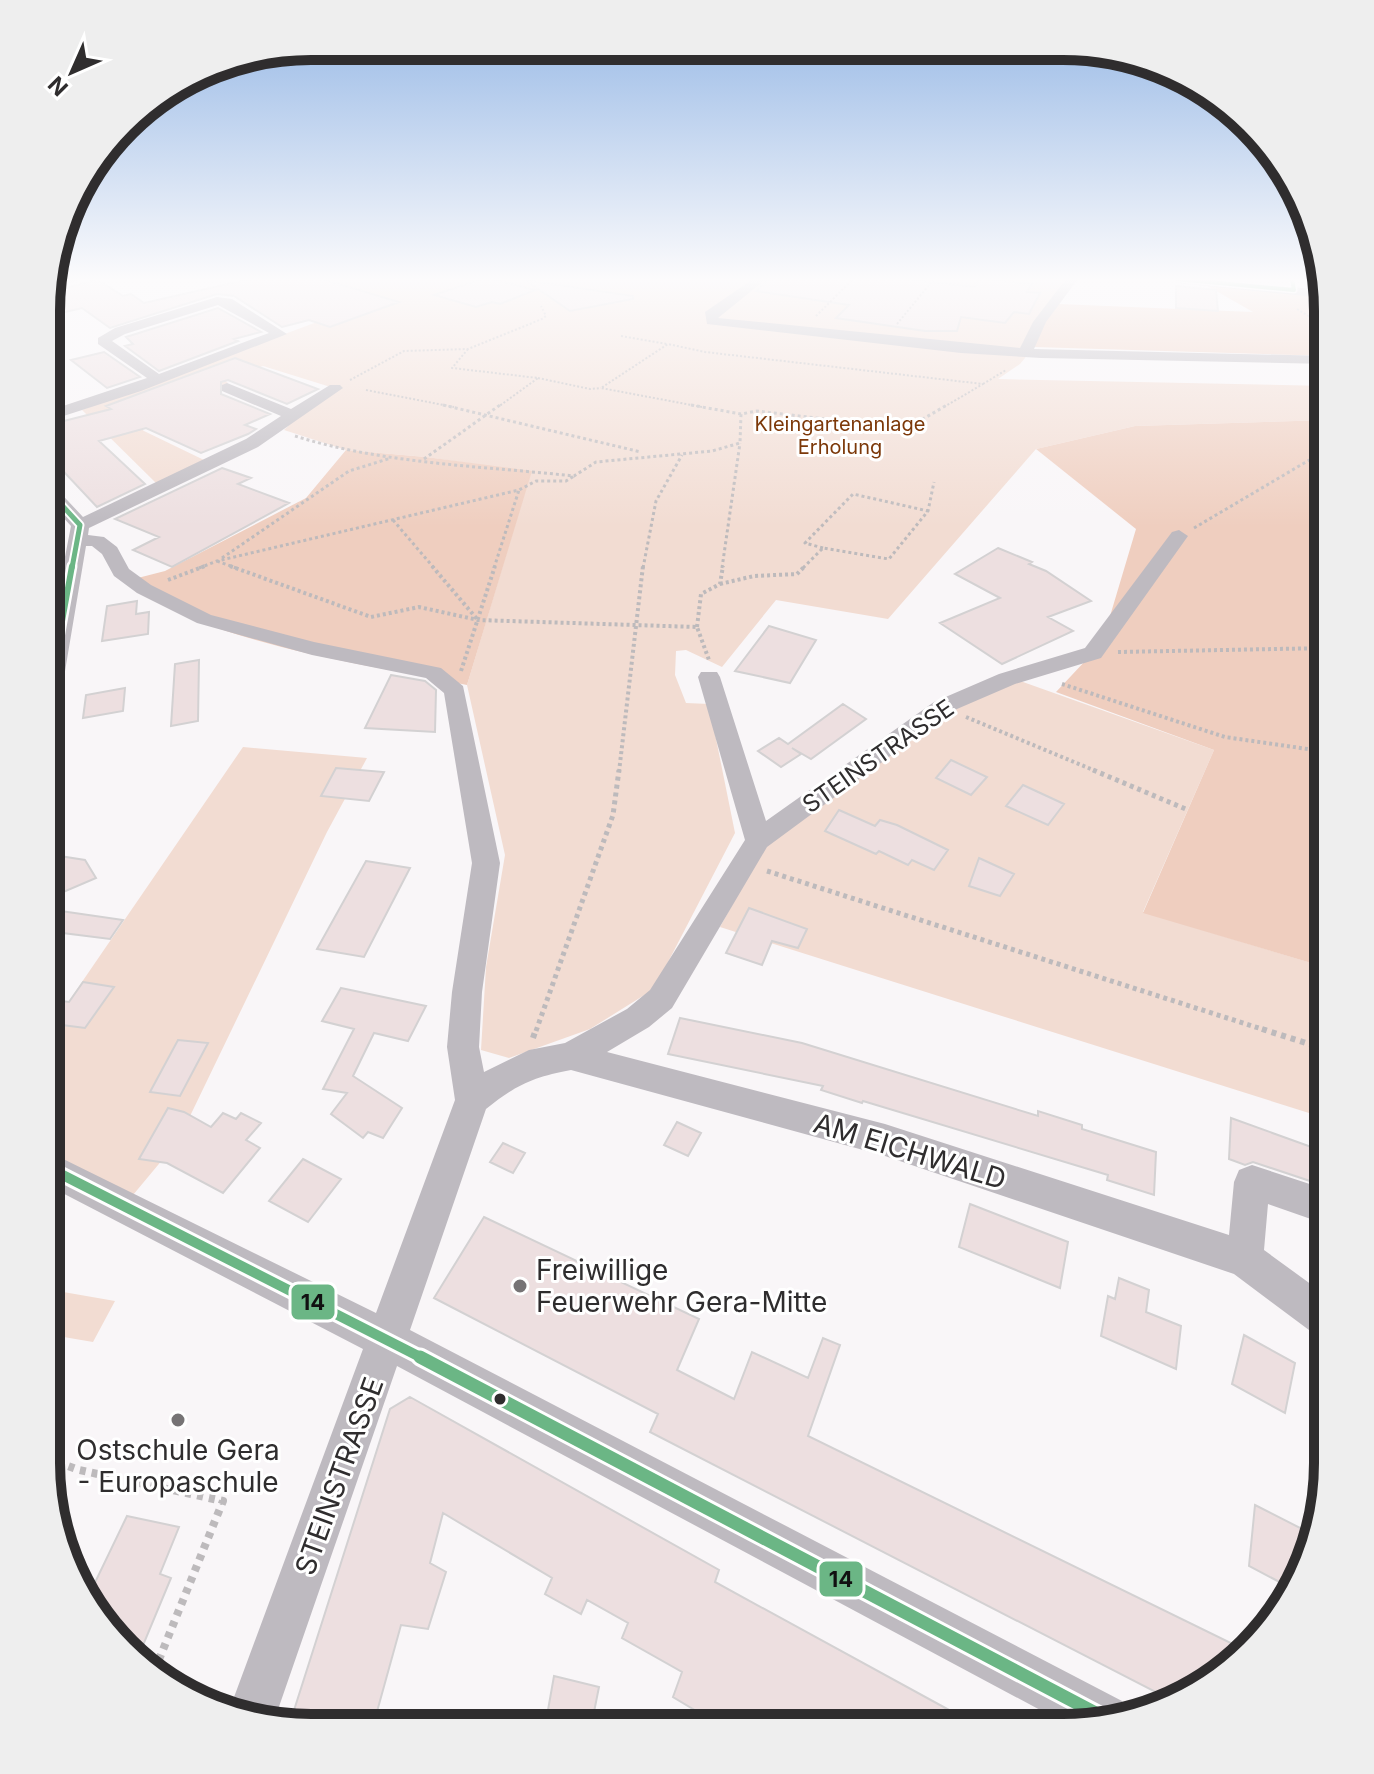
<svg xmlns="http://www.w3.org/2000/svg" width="1374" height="1774" viewBox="0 0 1374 1774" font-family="Inter,sans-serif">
<rect width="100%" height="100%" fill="#f9f6f8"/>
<path fill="#f2dcd2" d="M277,279H1069L1049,303L1034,347L1020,364L998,379L1328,386V420L1135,426L1036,449L888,619L776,600L722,667L686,650L676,651L675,675L686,703L709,704L735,833L654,989L590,1029L509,1058L481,1050L486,967L505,855L467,685L531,472L426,457L346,450L284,430L313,402L337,389L263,366L223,379L228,383L131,420L144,431L204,460L157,484L82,410L341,313Z
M1006,676L1214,750L1143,912L1328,968V1119L720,927L764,847L953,710Z
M243,747L367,758L327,832L178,1141L133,1195L47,1155V1033Z
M46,1289L115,1301L93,1342L46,1334Z"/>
<path fill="#efcebf" d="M1204,284L1310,295L1327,305L1328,356L1034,347L1047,317L1058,304L1253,312Z
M1328,420V968L1143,913L1214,750L1056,692L1102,643L1136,529L1036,449L1135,426Z
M346,450L426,457L532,471L467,685C367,664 205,644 126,581L165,571L306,498Z"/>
<path fill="#eddfe0" stroke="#d3d1d2" stroke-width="2" d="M250,279H322L399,302L330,327L309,320L282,327L234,296L217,294L110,328L82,308L48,316V293L92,281L101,282L123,296L131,294L144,303Z
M482,279H492L535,290L500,304L492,302L476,307L434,295Z
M769,279H905L975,287L979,279H984L1032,284L1027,292L1040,293L1029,314L1014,312L1005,323L961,317L957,331H925L836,318L849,305L756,291Z
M525,280L633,296V299L570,311Z
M1176,286L1216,290L1218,311L1176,308Z
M218,308L261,332L234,339L238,341L159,371L125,346L133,344L126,337Z
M104,352L140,377L107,388L71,360Z
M235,358L318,389L287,404L228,380L221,382V394L270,414L245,425L256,429L248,434L201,453L146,428L99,441L145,484L97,507L50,457L48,425L111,409L106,406Z
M222,468L251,478L238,484L289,503L172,567L133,550L159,537L115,519Z
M998,548L1032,562L1029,564L1046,571L1091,601L1048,617L1073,631L1002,664L940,623L1000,598L955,574Z
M137,601L136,614L149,612L148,634L102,641L107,606Z
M769,626L816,640L790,683L735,671Z
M199,660L198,721L171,726L175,664Z
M391,675L425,681L436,690L435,732L365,728Z
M125,688L123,711L83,718L86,695Z
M843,704L866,719L811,759L792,748L801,754L781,767L758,751L779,738L788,744Z
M951,760L987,777L971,795L936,778Z
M336,768L384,772L369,801L321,796Z
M1023,785L1064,804L1048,825L1006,806Z
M839,810L875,826L880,820L897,825L948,850L934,870L912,860L908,865L879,851L876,854L825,831Z
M47,854L85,860L96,878L47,899Z
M979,858L1014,874L1000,896L969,886Z
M366,861L410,868L364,957L317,949Z
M749,908L807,929L798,948L772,941L762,965L726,953Z
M47,909L123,920L110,939L47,931Z
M83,982L114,987L85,1028L47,1023V999L69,1002Z
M341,988L426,1006L408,1041L374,1033L353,1076L402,1108L383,1138L368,1132L363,1138L331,1114L347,1093L323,1089L354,1029L322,1021Z
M680,1018L802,1043L1038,1116V1111L1082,1125V1129L1156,1152L1154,1195L1107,1180L1108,1175L863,1101L862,1103L821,1090L823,1086L668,1054Z
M178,1040L208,1043L180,1096L150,1092Z
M168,1108L184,1112L211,1127L223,1113L236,1119L241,1113L261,1123L246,1140L260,1148L223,1193L167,1163L139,1159Z
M1231,1118L1328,1153V1187L1253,1162L1245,1165L1229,1159Z
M677,1122L701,1133L688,1156L664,1145Z
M503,1143L525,1153L513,1173L490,1162Z
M303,1159L341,1179L308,1222L269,1201Z
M970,1204L1068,1242L1060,1288L959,1247Z
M484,1217L699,1319L677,1370L734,1399L752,1352L808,1378L823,1338L840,1345L808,1436L1241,1648L1181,1700L1175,1702L650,1432L658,1414L434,1298Z
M1119,1278L1149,1290L1146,1312L1181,1326L1176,1369L1101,1336L1108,1296L1115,1299Z
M1244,1335L1295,1363L1285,1413L1232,1384Z
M410,1397L719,1570L715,1582L982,1728L723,1727L673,1697L682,1672L622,1638L628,1623L587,1600L581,1614L545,1594L552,1578L443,1513L430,1563L446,1572L428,1629L401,1625L373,1726H289L390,1409Z
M1255,1505L1310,1533L1291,1588L1249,1566Z
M127,1516L179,1527L160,1574L171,1578L139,1655L88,1597Z
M554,1676L599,1687L591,1727H545Z"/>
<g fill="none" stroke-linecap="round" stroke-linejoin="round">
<path stroke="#bdbabc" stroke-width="2" stroke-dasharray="2 2" stroke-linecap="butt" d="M1297,309L1328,328
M816,316L853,279
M897,324L934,279
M621,336L667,344
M468,349L452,368L538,378L498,407
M538,378L590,389L601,388
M350,380L404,351L468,349L542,319L546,316L541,306
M983,384L1006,370
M366,390L454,407
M702,407L601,388L668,344L705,352L983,384
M944,407L983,384"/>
<path stroke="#bdbabc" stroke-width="3" stroke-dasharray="3 3" stroke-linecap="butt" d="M443,405L641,452
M691,405L741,414L757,411L859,423H916L947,405
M295,436C384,464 482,466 574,476L596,462L712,451L740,443L741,414
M424,459L500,405
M393,520L434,568
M1194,528L1328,449
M823,548L805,543L853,494L928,511
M222,558L349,471L391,458
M217,561L236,568
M199,568L217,561L519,490L536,481H566L574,476
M494,568L519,490
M643,568L656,501L682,455
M722,568L740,443
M803,568L823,548L889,559L928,511L934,482"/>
<path stroke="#bdbabc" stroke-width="4" stroke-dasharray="3 3" stroke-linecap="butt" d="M230,566L371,617L419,607L478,620L697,627L709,660
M432,566L477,619
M168,580L205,566
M720,584L754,576L797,574L805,566
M697,627L701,594L720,584L723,566
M1118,652L1328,648
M461,671L495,566
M1062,684L1225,737L1328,752
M966,717L1098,772
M619,772L643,566"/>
<path stroke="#bdbabc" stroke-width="5" stroke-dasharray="4 4" stroke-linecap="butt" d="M1093,770L1188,810
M767,871L1268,1031
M536,1031L613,815L619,770"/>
<path stroke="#bdbabc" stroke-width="6" stroke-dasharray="5 5" stroke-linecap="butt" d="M1262,1029L1328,1050
M533,1038L536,1029"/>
<path stroke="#bdbabc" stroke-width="8" stroke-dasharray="6 6" stroke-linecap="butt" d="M46,1458L79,1470L223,1501L154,1672"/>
<path fill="#bebac0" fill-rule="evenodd" d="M63,279H82L48,290V282Z
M753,279H766L718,318L1020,348L1033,322L1066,279H1078L1046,322L1034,349L1328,356V364L1041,358L961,353L707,324L705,312Z
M1171,279H1209L1323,290L1325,298L1177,283Z
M217,297L232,299L287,334L141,391L48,421V411L147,378L98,344V338L115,328ZM218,305L269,333L159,374L112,341L125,334Z
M227,383L291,409L330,385H340L343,388L258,447L89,528L88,535L104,537L117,547L129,569L151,585L211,615L314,642L441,668L463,686L500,863L482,992L479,1047L484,1072L529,1050L565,1043L627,1009L650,990L745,840L698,677L701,672H717L720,677L766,821L934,702L999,674L1085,648L1172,532L1179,530L1188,536L1101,658L1015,684L950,712L767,847L672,1008L649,1027L607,1052L885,1124L1229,1235L1234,1182L1239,1170L1252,1165L1328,1190V1225L1268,1204L1264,1250L1327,1296V1338L1313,1333L1234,1274L885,1156L571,1070C533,1077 516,1085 486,1109L410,1330L1122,1701L1128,1713L1070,1726L397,1366L273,1724L230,1708L363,1349L47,1185V1151L376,1313L455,1100L447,1047L452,992L472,863L444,693L426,678L312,655L197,623L137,593L114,576L102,554L92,546H86L59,707L55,712L47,714L48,644L71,526L48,501V485L54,486L83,517L246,439L281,416L222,391V385Z"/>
<defs>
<path id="bus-1-far4" d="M1177,279L1294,290L1292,279"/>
<path id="bus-1-far3" d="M48,490L80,525L72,568"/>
<path id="bus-1-far2" d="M47,704L72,566"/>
<path id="bus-1-far1" d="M47,1167L424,1359"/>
<path id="bus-1" d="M420,1357L1105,1718"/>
</defs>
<use href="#bus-1-far4" stroke="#fff" stroke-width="7"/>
<use href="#bus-1-far3" stroke="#fff" stroke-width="9"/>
<use href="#bus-1-far2" stroke="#fff" stroke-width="11"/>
<use href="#bus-1-far1" stroke="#fff" stroke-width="16"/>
<use href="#bus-1" stroke="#fff" stroke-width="19"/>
<use href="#bus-1-far4" stroke="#6bb685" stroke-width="4"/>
<use href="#bus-1-far3" stroke="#6bb685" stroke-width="5"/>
<use href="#bus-1-far2" stroke="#6bb685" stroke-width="6"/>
<use href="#bus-1-far1" stroke="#6bb685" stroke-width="10"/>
<use href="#bus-1" stroke="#6bb685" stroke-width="13"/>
</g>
<linearGradient id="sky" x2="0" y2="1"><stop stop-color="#93b6e5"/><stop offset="0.53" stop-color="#fcfbfc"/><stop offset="1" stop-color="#fcfbfc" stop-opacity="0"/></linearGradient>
<rect width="1374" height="527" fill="url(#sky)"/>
<g fill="#767375" stroke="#fff" stroke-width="3">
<circle cx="520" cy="1286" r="8"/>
<circle cx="178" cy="1420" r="8"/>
</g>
<circle fill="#2f2d2e" stroke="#fff" stroke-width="3" cx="500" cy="1399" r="7"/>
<g text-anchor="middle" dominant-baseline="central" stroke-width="6" stroke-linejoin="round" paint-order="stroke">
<g font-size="20" fill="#7c3809" stroke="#fff">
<text x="840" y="424">Kleingartenanlage<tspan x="840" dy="23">Erholung</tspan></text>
</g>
<g font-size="24" fill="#2f2d2e" stroke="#fff">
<text transform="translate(878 756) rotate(-35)">STEINSTRASSE</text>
</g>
<g font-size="28" fill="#2f2d2e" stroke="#fff">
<text transform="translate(910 1151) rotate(17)">AM EICHWALD</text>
<text transform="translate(339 1476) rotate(-70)">STEINSTRASSE</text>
</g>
<g font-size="28" fill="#2f2d2e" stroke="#fff" text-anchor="start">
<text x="536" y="1270">Freiwillige<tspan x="536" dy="32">Feuerwehr Gera-Mitte</tspan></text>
<text x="178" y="1450" text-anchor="middle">Ostschule Gera<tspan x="178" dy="32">- Europaschule</tspan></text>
</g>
</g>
<path d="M0 0H1374V1774H0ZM311 60H1063A251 251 0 0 1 1314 311V1463A251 251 0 0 1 1063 1714H311A251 251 0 0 1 60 1463V311A251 251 0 0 1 311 60Z" fill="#eee" fill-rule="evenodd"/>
<path fill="none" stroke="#2f2d2e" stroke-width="10" d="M311 60H1063A251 251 0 0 1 1314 311V1463A251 251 0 0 1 1063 1714H311A251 251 0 0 1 60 1463V311A251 251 0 0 1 311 60Z"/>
<g stroke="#fff" stroke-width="3">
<rect x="290" y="1283" width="46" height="38" rx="8" fill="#6bb685"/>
<rect x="818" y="1560" width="46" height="38" rx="8" fill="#6bb685"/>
</g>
<g font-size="22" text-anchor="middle" font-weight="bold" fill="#111">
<text x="313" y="1310">14</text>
<text x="841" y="1587">14</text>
</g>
<g transform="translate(72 72) rotate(225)" stroke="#ffffff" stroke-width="6" paint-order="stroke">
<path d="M0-6L14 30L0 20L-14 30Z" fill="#2f2d2e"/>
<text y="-12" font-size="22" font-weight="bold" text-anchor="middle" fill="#2f2d2e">N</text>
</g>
</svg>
